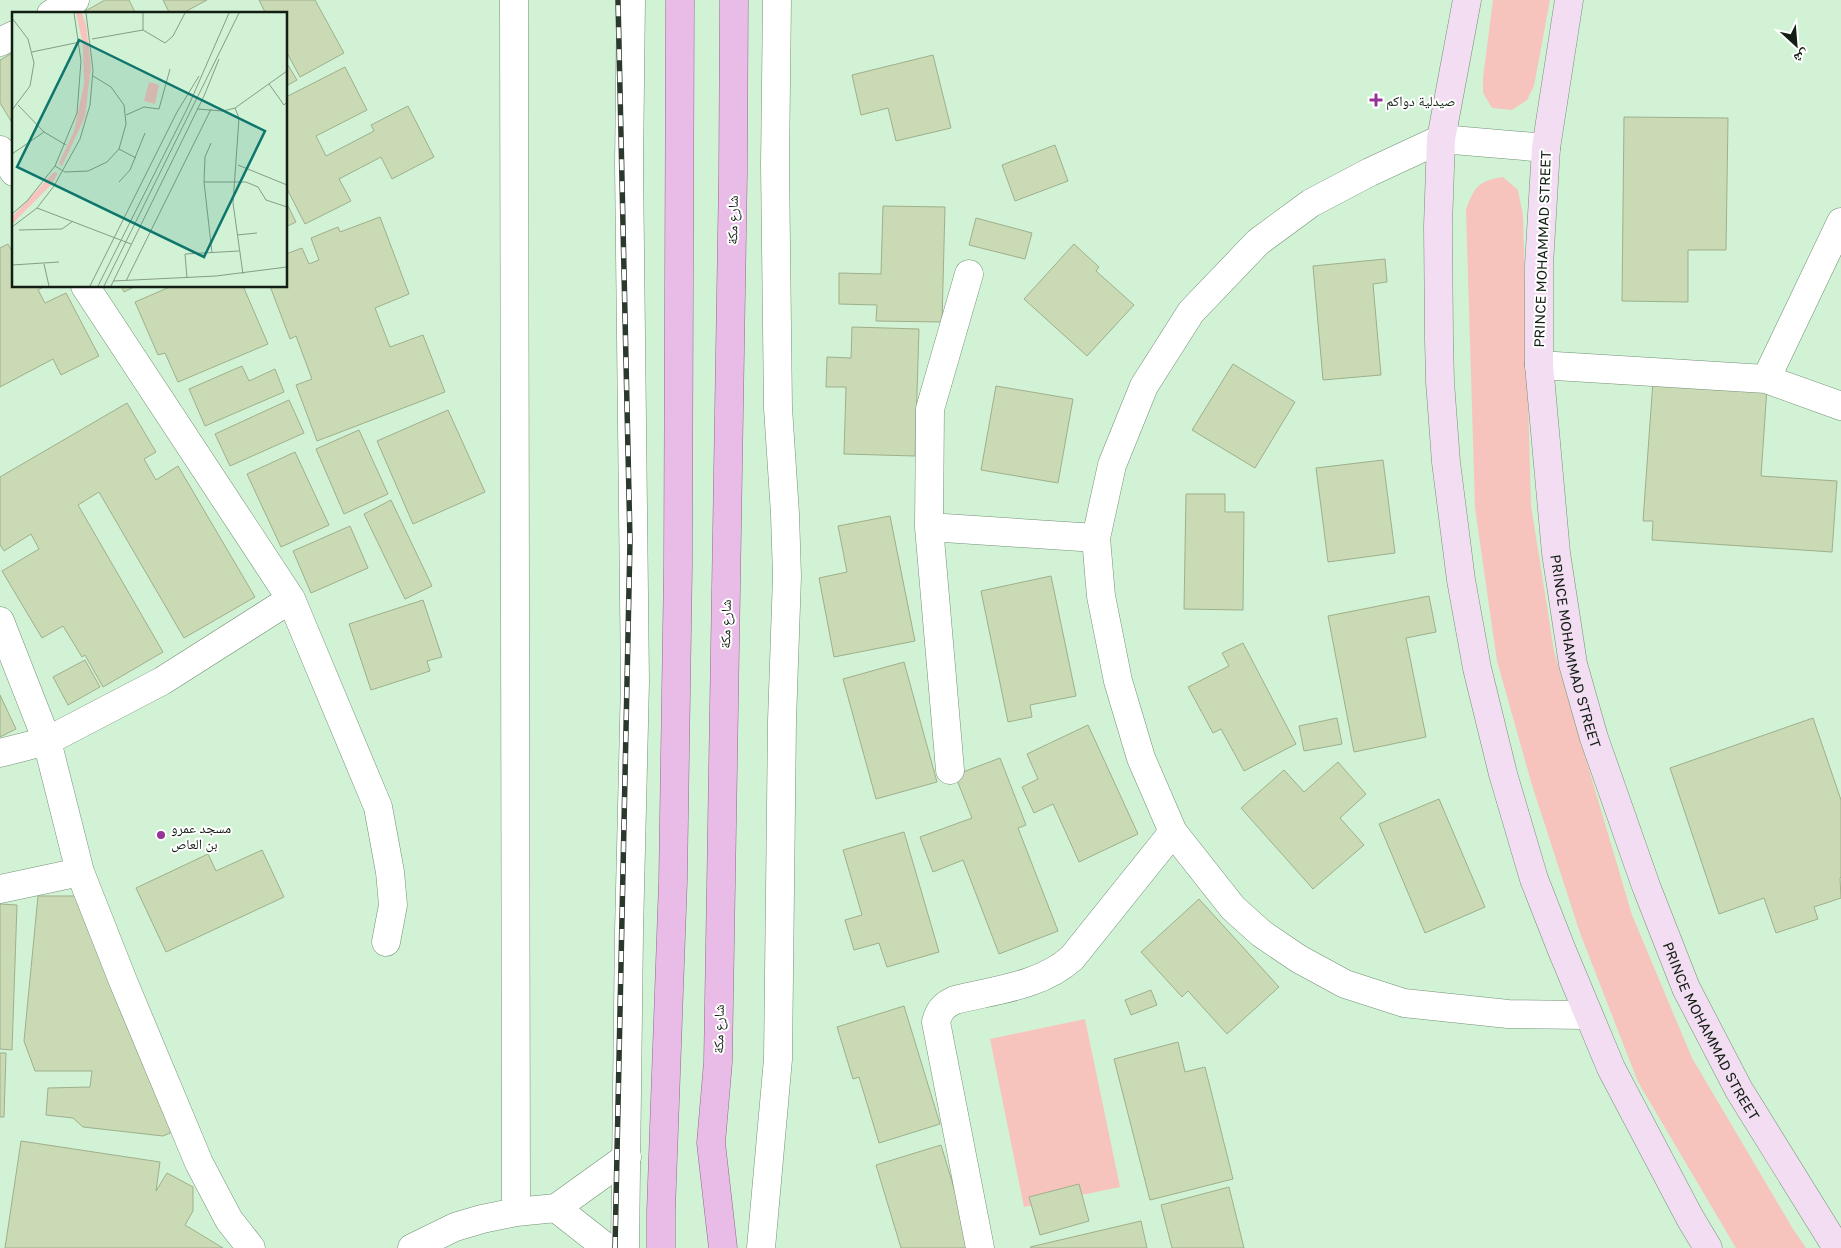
<svg xmlns="http://www.w3.org/2000/svg" width="1841" height="1248" viewBox="0 0 1841 1248" font-family="'Golos Text','Noto Naskh Arabic',sans-serif">
<rect width="100%" height="100%" fill="#d1f2d4"/>
<path fill="#f7c4bd" d="M1493,0H1550L1534,86L1527,100L1512,110L1492,108L1483,93V78Z
M1503,177L1518,190L1523,216L1531,505L1554,651L1632,915L1692,1058L1793,1229L1806,1248H1736L1638,1082L1580,933L1532,785L1497,661L1475,508L1466,210C1474,187 1478,181 1503,177Z
M1085,1019L1120,1187L1024,1207L990,1039Z"/>
<path fill="#c9dab5" stroke="#9faf8c" d="M105,0H129L136,14H80Z
M163,0H207L181,14H170Z
M259,0H315L344,53L300,77L286,51V14H266Z
M14,52V126L0,103V60Z
M933,55L951,128L896,141L888,108L861,115L852,75Z
M286,62L297,80L286,86Z
M345,67L367,110L316,136L326,156L374,131L371,125L408,106L434,157L392,179L381,157L339,179L351,201L305,224L286,187V97Z
M1624,117L1728,118L1726,250H1688V302L1622,301Z
M1055,145L1068,181L1015,201L1002,165Z
M286,202L296,222L286,227Z
M883,206L945,207L942,322L876,321L877,305L839,304V273L881,274Z
M380,217L409,294L375,308L390,347L423,335L445,392L317,441L296,385L312,379L296,336L290,339L270,286H286V254L302,248L309,264L319,260L311,238L338,227L340,232Z
M976,218L1032,233L1025,259L969,245Z
M8,244L14,255V286H45L38,290L45,303L66,293L99,356L61,375L53,359L0,387V248Z
M1074,244L1099,267L1096,271L1134,305L1087,356L1024,299Z
M1385,259L1387,282L1373,284L1381,375L1323,380L1313,266Z
M121,286H136L124,292Z
M172,286H243L268,344L178,382L165,353L158,355L135,302Z
M852,327L919,329L915,456L844,454L846,387H826L827,357L851,358Z
M1233,364L1295,402L1255,468L1192,430Z
M242,366L249,381L275,369L284,392L205,426L189,389Z
M1653,381L1767,388L1761,476L1837,481L1832,552L1652,540L1653,521H1643Z
M996,386L1073,399L1058,483L981,470Z
M289,400L304,433L230,466L215,434Z
M127,403L156,452L144,459L156,480L178,466L255,597L184,638L99,492L78,505L163,652L103,687L85,655L82,657L63,626L42,638L2,571L39,549L31,534L4,551L0,545V477Z
M448,410L485,492L413,524L377,441Z
M359,430L388,494L344,514L316,449Z
M295,452L329,525L281,547L247,474Z
M1383,460L1395,553L1328,562L1316,468Z
M1186,494H1225V512H1244L1243,610L1184,609Z
M391,500L432,586L405,599L364,514Z
M890,516L915,641L834,657L819,578L847,572L838,526Z
M350,526L368,568L311,593L293,551Z
M1051,576L1076,696L1030,705L1032,717L1008,722L981,591Z
M1429,596L1436,632L1406,638L1426,737L1354,752L1328,616Z
M423,600L442,657L427,661L430,671L371,690L349,624Z
M1243,643L1296,744L1244,771L1221,729L1213,733L1188,687L1229,666L1222,653Z
M85,660L100,687L68,705L53,677Z
M904,662L937,782L876,799L843,679Z
M0,695L16,729L0,737Z
M1337,718L1342,744L1304,751L1299,726Z
M1813,718L1841,800V877L1840,878L1841,898L1814,907L1818,919L1776,933L1764,898L1719,914L1670,768Z
M1088,725L1138,834L1079,862L1053,804L1034,813L1022,787L1038,779L1027,754Z
M1000,758L1026,825L1018,828L1058,931L999,954L963,860L933,872L920,837L972,818L955,775Z
M1338,762L1366,794L1340,818L1364,845L1313,889L1241,808L1284,770L1304,792Z
M1439,799L1485,907L1425,933L1379,824Z
M904,832L939,952L887,967L879,943L854,950L845,920L862,915L843,850Z
M262,850L284,897L166,952L136,888L208,854L216,871Z
M38,896H82L171,1123L170,1133L163,1136L83,1127L73,1118L46,1115L48,1088L90,1087L92,1071H35L24,1041Z
M1199,899L1279,987L1227,1034L1188,991L1182,997L1141,952Z
M0,904L17,905L12,1050L0,1049Z
M1151,990L1157,1005L1131,1015L1125,1000Z
M904,1006L940,1124L879,1143L859,1077L853,1079L837,1027Z
M1178,1042L1185,1072L1205,1067L1233,1179L1150,1200L1114,1059Z
M0,1053H6L4,1117H0Z
M21,1141L160,1162L156,1191L167,1173L193,1187V1211L185,1225L223,1248H5Z
M941,1145L972,1248H901L876,1165Z
M1079,1184L1089,1221L1040,1235L1029,1197Z
M1229,1187L1244,1248H1172L1161,1205Z
M1141,1221L1147,1248H1031L1030,1247Z"/>
<g fill="none" stroke-linecap="round" stroke-linejoin="round">
<defs>
<path id="minor" d="M514,0L516,1212
M51,14L75,0
M0,42L14,35
M1546,148L1441,139L1370,172L1311,203L1258,242L1191,312L1144,386L1112,465L1096,538L1101,596L1118,681L1141,758L1173,832L1233,908L1262,934L1299,959L1345,984L1404,1003L1508,1014L1588,1015
M0,150L14,172
M85,286L291,599L378,807L390,872L393,905L386,942
M1539,365L1766,379L1841,406
M1766,379L1841,222
M929,527L1096,538
M0,621L47,741L80,872L123,981L199,1163L229,1220L251,1248
M0,753L47,741L162,681L291,599
M950,770L929,527L930,409L969,274
M0,889L80,872
M556,1208L607,1248
M412,1248L455,1227L482,1219L516,1212L556,1208L627,1157
M980,1248L936,1022C939,1010 944,1005 955,1000C995,990 1041,986 1072,958L1173,832"/>
<path id="tertiary" d="M625,1248L629,932L635,682L629,164L631,0
M761,1248L778,1059L782,721L787,576L785,514L778,408L775,165L777,0"/>
<g id="secondary">
<path d="M1467,0L1441,139L1438,226L1439,339L1440,382L1446,462L1461,580L1477,668L1503,774L1534,879L1561,948L1611,1068L1690,1218L1708,1248"/>
<path id="s1" d="M1569,0L1546,148L1539,265V365L1556,553L1573,664L1594,738L1646,886L1686,988L1739,1090L1837,1248"/>
</g>
<path id="primary" d="M661,1248V1211L673,881L678,567L680,0
M723,1248L711,1143L718,1062L733,174L734,0"/>
</defs>
<use href="#minor" stroke="#739176" stroke-width="29"/>
<use href="#tertiary" stroke="#739176" stroke-width="29"/>
<use href="#secondary" stroke="#739176" stroke-width="29"/>
<use href="#primary" stroke="#936792" stroke-width="29"/>
<use href="#minor" stroke="#fff" stroke-width="28"/>
<use href="#tertiary" stroke="#fff" stroke-width="28"/>
<use href="#secondary" stroke="#f3ddf3" stroke-width="28"/>
<use href="#primary" stroke="#e8bce7" stroke-width="28"/>
<defs>
<path id="rail" d="M615,1248L630,541L618,0"/>
</defs>
<use href="#rail" stroke="#2a392b" stroke-width="5.5"/>
<use href="#rail" stroke="#fff" stroke-width="4" stroke-dasharray="11" stroke-linecap="butt"/>
</g>
<g fill="#973298" stroke="#fff" stroke-width="2">
<path d="M1373.5 92.5h5v5h5v5h-5v5h-5v-5h-5v-5h5z"/>
<circle cx="161" cy="835" r="5"/>
</g>
<g text-anchor="middle" dominant-baseline="central" stroke-width="4" stroke-linejoin="round" paint-order="stroke">
<g font-size="14" fill="#121e13" stroke="#fff" text-anchor="start">
<text x="1386" y="100">صيدلية دواكم</text>
<text x="171" y="827">مسجد عمرو<tspan x="171" dy="16">بن العاص</tspan></text>
</g>
<g font-size="14" fill="#121e13" stroke="#fff">
<text transform="translate(732 220) rotate(-89)">شارع مكة</text>
<text transform="translate(1542 249) rotate(-88)">PRINCE MOHAMMAD STREET</text>
<text transform="translate(725 624) rotate(-89)">شارع مكة</text>
<text stroke="none"><textPath href="#s1" startOffset="656">PRINCE MOHAMMAD STREET</textPath></text>
<text transform="translate(718 1029) rotate(-89)">شارع مكة</text>
<text stroke="none"><textPath href="#s1" startOffset="1061">PRINCE MOHAMMAD STREET</textPath></text>
</g>
</g>
<g transform="translate(12 12)">
<rect width="275" height="275" fill="#d1f2d4"/>
<path d="M64,1H70L74,13L79,55L73,105L50,154L47,151L62,119L72,72L71,33ZM137,70L147,73L143,92L132,89ZM42,160L46,161L39,173L0,212V205Z" fill="#f7c4bd"/>
<path fill="none" stroke="#859d87" stroke-width="1" d="M0,6L16,27L22,51L18,74L0,98M131,18V1M80,27L131,18L153,31L161,24L173,1M20,40L68,30M257,72L272,93L275,90M6,93L32,120L54,133M223,96L275,59M185,97L211,99L223,96L227,106L221,191L231,262M114,103L132,95L147,97L158,57M199,131L193,145L192,170L200,241M107,137L124,146M0,142L32,120M226,153L275,173M43,154L53,160L76,159L95,150L107,137L114,112L112,93L99,75L81,64M107,170L118,158L133,121M192,170H234L246,175L254,188L275,195M25,196L119,232M0,202L15,189L43,154L65,101L69,49L62,1M0,215L25,196L42,174L68,127L78,93L81,58L74,1M7,218L50,217L61,209M225,223L245,221M32,252L37,274M0,253L47,250M175,266L173,242L227,239M101,269L204,264L275,255M114,269L199,97M78,274L165,100L187,64M86,274L176,95L217,1M92,274L227,1M99,274L192,84L207,47"/>
<path fill="#0f766e" fill-opacity="0.15" stroke="#0f766e" stroke-width="2.5" d="M67,28L253,119L192,245L5,155Z"/>
<rect width="275" height="275" fill="none" stroke="#121e13" stroke-width="2.5"/>
</g>
<g transform="translate(1796 45) rotate(154)" stroke="#ffffff" stroke-width="4" paint-order="stroke">
<path d="M0-4L9 19L0 12L-9 19Z" fill="#121e13"/>
<text y="-8" font-size="14" font-weight="bold" text-anchor="middle" fill="#121e13">ش</text>
</g>
</svg>
